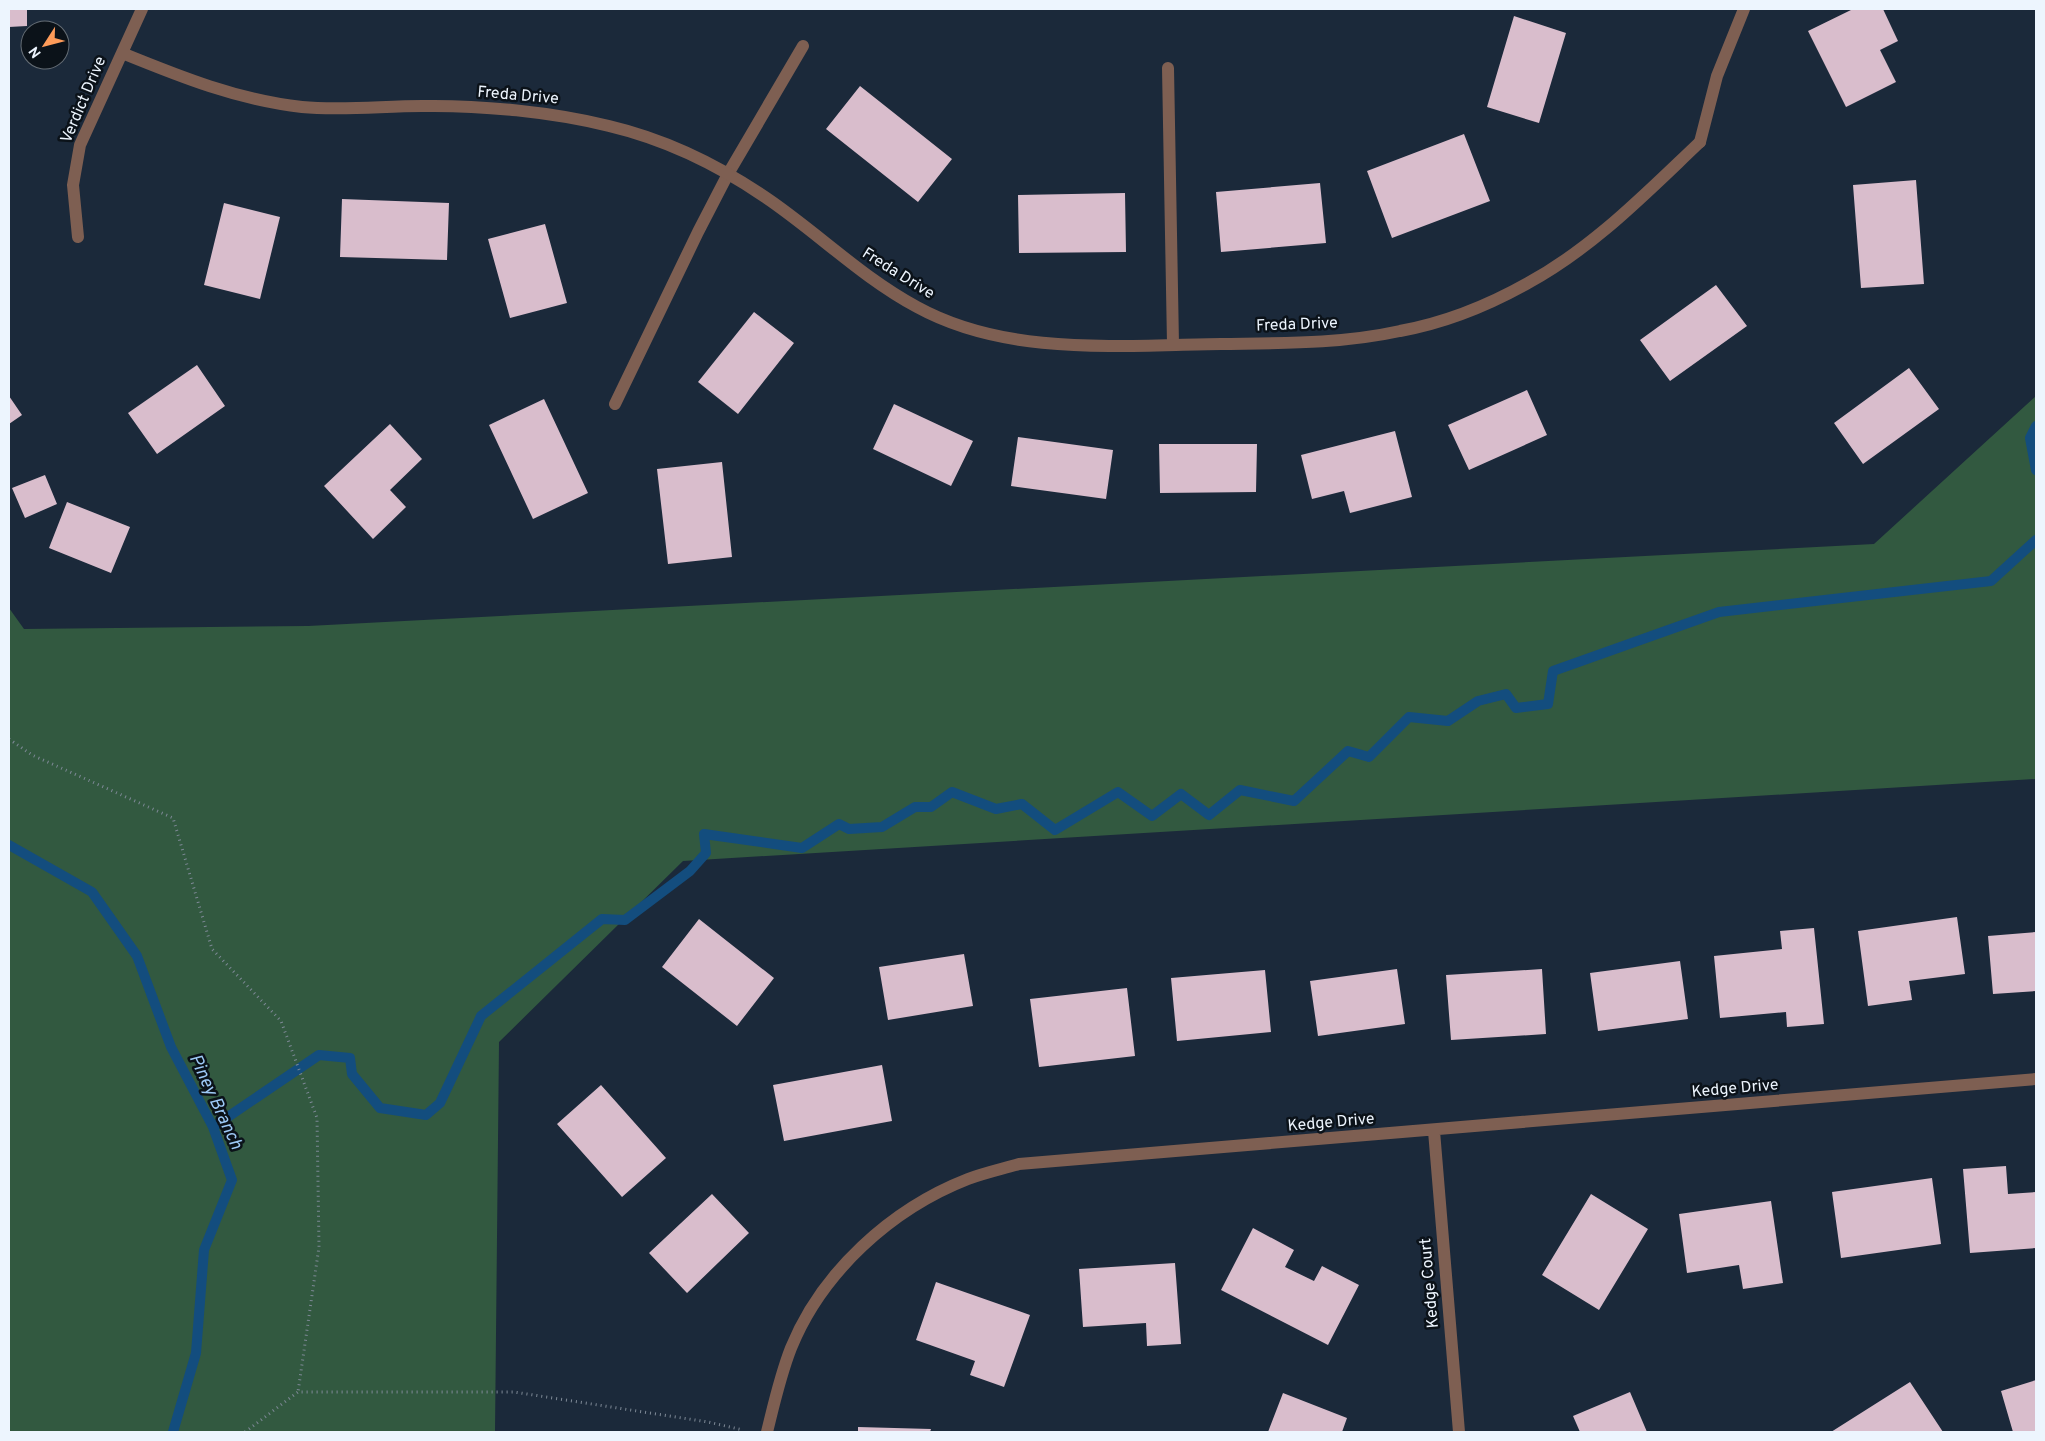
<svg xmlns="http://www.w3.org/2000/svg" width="2045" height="1441" viewBox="0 0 2045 1441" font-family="Overpass,sans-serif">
<rect width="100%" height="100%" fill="#1b293a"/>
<path fill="#325940" d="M2036,396V779L683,861L499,1042L495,1432H9V608L24,629L308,626L1874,544Z"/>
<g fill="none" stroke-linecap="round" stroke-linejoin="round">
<path stroke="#134d7e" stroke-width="10" d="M2036,426L2030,438L2036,470
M9,845L92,892L137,956L171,1047L213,1127L232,1180L204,1250L196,1353L173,1432
M213,1127L319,1055L350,1058L352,1074L380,1108L426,1115L440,1103L481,1016L602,919L625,920L690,871L706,853L704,834L802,848L839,824L849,829L882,827L915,807H931L952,792L996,809L1022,804L1055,830L1118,792L1152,816L1181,794L1209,815L1240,790L1294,801L1348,751L1369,757L1409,717L1448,721L1478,701L1506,694L1516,708L1548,704L1553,671L1719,612L1991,581L2036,540"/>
</g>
<path fill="#d9bdcc" d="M9,9H27V26L9,27Z
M1853,9H1883L1898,41L1880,50L1896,82L1846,107L1808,31Z
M1514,16L1566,33L1539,123L1487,107Z
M860,86L952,159L918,202L826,129Z
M1464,134L1490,201L1392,238L1367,171Z
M1916,180L1924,284L1861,288L1853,185Z
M1320,183L1326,243L1221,252L1216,192Z
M1125,193L1126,252L1019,253L1018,195Z
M342,199L449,203L447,260L340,257Z
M224,203L280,217L260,299L204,285Z
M545,224L567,303L510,318L488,239Z
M1716,285L1747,326L1670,381L1640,340Z
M754,312L794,343L738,414L698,382Z
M197,365L225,406L157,454L128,413Z
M1909,368L1939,409L1863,464L1834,423Z
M1527,390L1547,435L1469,470L1448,425Z
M9,396L22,415L9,424Z
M544,399L588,493L533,519L489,425Z
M894,404L973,441L951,486L873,449Z
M390,424L422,459L390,490L406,507L373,539L324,486Z
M1395,431L1412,497L1350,513L1344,491L1312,499L1301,455Z
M1018,437L1113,450L1106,499L1011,486Z
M1159,444H1257L1256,492L1160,493Z
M722,462L732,557L668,564L657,469Z
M45,475L57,504L25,518L12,488Z
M67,502L130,527L111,573L49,548Z
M1957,917L1965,974L1909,981L1912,1000L1868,1006L1858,931Z
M699,919L774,978L737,1026L662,967Z
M1814,928L1824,1024L1787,1027L1786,1012L1720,1018L1714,956L1782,949L1780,931Z
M2036,932V991L1993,994L1988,936Z
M964,954L973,1006L888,1020L879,967Z
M1680,961L1688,1019L1598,1031L1590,973Z
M1397,969L1405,1024L1318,1036L1310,981Z
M1542,969L1546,1034L1451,1040L1446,975Z
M1265,970L1271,1032L1177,1041L1171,978Z
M1127,988L1135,1056L1039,1067L1030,999Z
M882,1065L892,1121L784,1141L773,1085Z
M601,1085L666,1158L622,1197L557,1124Z
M2006,1166L2008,1194L2036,1192V1248L1970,1253L1963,1169Z
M1932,1178L1941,1244L1841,1258L1832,1192Z
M712,1194L749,1233L687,1293L649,1253Z
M1591,1194L1648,1229L1599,1310L1542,1275Z
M1771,1201L1783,1283L1743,1289L1739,1265L1687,1273L1679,1214Z
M1253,1228L1294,1250L1285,1267L1314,1281L1322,1266L1359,1285L1328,1345L1221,1290Z
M1175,1263L1181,1344L1147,1346L1146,1323L1083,1327L1079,1269Z
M936,1282L1030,1315L1004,1387L970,1375L975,1361L916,1340Z
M2036,1380V1432H2013L2001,1391Z
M1910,1382L1943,1432H1831Z
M1630,1392L1647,1432H1580L1573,1416Z
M1283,1393L1347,1418L1342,1432H1268Z
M858,1427L931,1429L930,1432H858Z"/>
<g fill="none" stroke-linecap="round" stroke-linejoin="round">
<path stroke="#7e8996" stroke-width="3" stroke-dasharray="1 4" stroke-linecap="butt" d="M9,739L32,755L173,818L212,949L281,1021L317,1118L319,1247L298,1392
M245,1432L298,1392H514L708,1422L743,1430"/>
<path stroke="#7e5f52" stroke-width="12" d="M1168,68L1173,344
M1700,142L1717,76L1744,9
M615,404L698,232L728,174L803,46"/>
<path stroke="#7e5f52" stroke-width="12" d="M122,53C181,77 238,100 302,107C341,111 383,106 422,106C481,105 553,112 609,126C664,139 718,165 765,197C817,232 861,277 917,307C1008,357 1121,345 1221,344C1281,343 1341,344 1400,331C1444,323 1489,305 1528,283C1594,247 1646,193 1700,142
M78,237L73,185L80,145L142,9
M1434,1131L1459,1432
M767,1432C774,1404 780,1376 791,1348C822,1272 891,1209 968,1179C984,1173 1002,1169 1019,1164L2036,1079"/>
</g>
<g text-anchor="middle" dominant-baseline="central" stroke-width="5" stroke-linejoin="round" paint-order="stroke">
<g font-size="16" fill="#edf5fe" stroke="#0b1219">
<text transform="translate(518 96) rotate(5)">Freda Drive</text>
<text transform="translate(84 100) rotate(-67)">Verdict Drive</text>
<text transform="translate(898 274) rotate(32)">Freda Drive</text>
<text transform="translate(1297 325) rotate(-2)">Freda Drive</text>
<text transform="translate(1735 1089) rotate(-5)">Kedge Drive</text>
<text transform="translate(1331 1123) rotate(-5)">Kedge Drive</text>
<text transform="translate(1430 1283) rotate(-95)">Kedge Court</text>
</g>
<g font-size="18" font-style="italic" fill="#9dc9f6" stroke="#0b1219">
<text transform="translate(215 1102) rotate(65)">Piney Branch</text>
</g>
</g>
<rect width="2045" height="1441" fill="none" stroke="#edf5fe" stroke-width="20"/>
<g transform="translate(45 45) rotate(234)"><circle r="24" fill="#0b1219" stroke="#656d75"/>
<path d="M0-4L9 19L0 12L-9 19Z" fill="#fe9b59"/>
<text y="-8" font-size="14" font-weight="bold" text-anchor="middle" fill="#edf5fe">N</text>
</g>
</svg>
